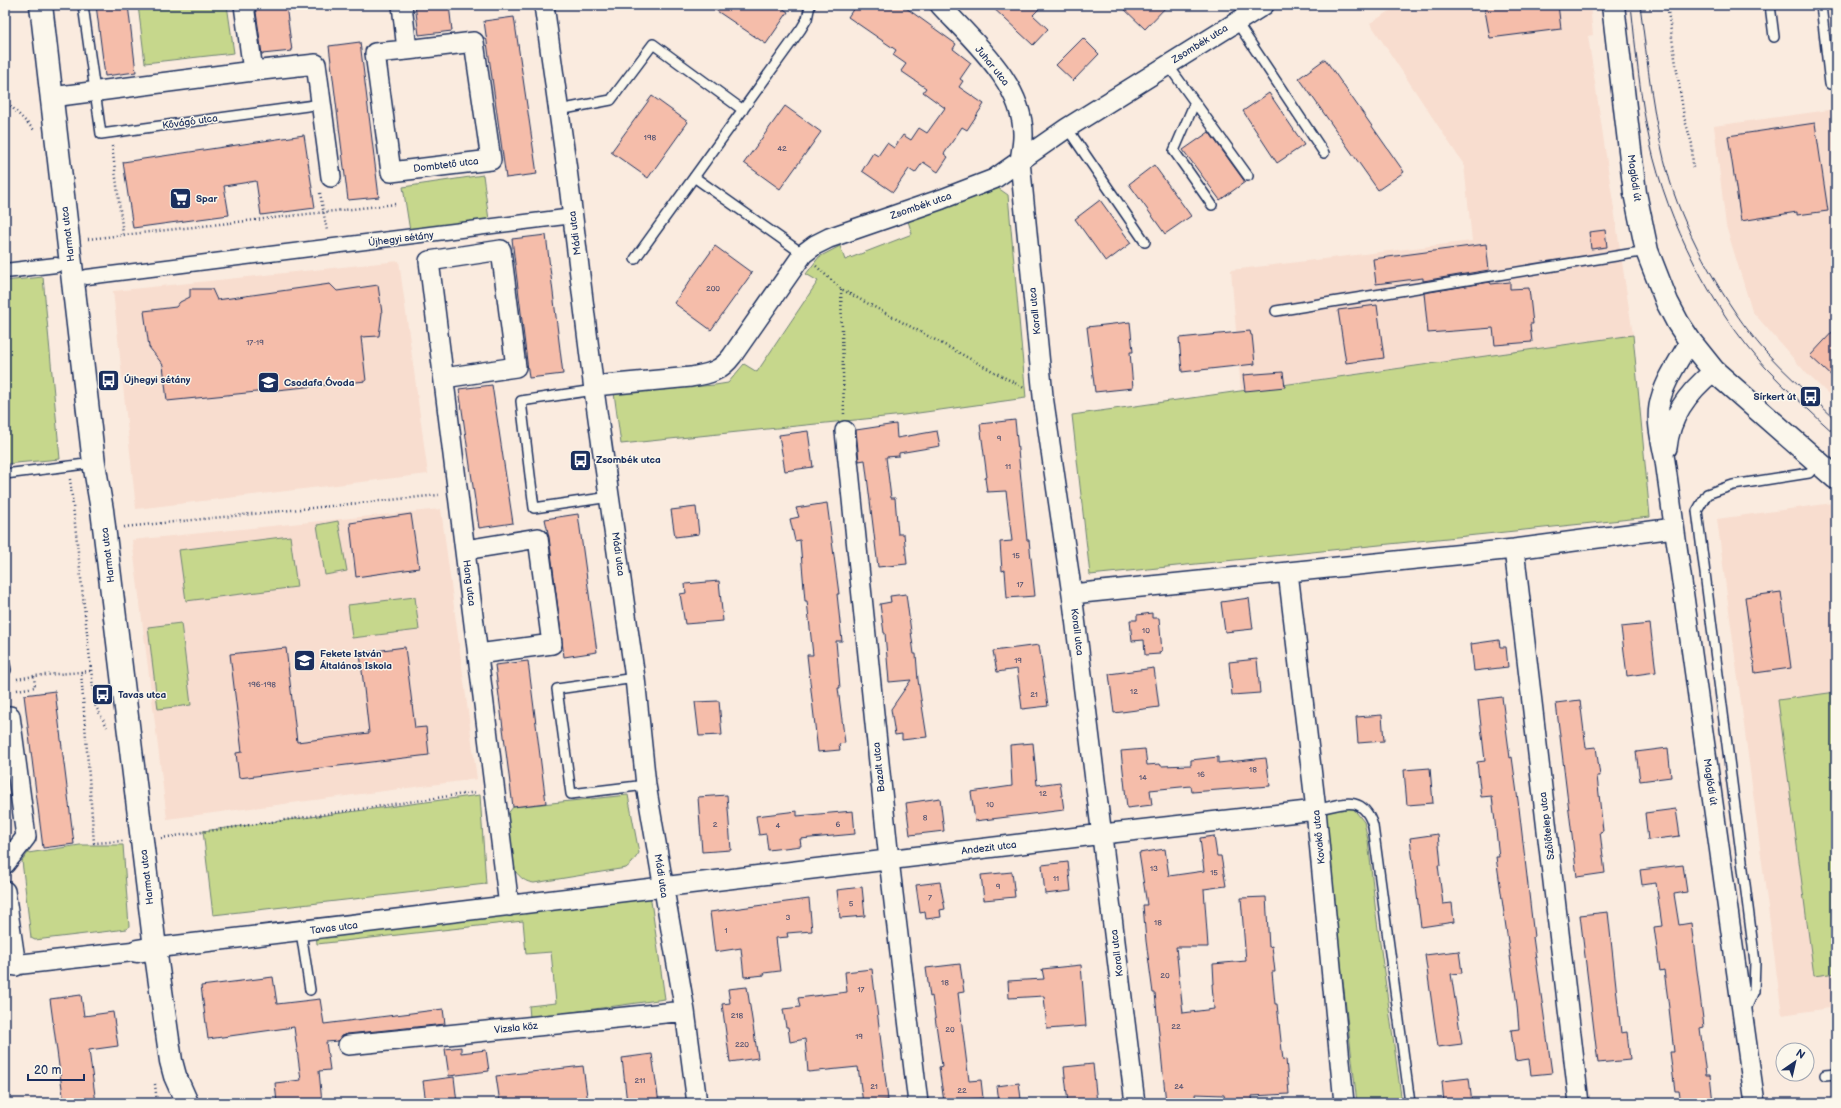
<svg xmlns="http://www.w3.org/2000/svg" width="1841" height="1108" viewBox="0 0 1841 1108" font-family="'Balsamiq Sans',sans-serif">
<rect width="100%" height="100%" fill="#faebdf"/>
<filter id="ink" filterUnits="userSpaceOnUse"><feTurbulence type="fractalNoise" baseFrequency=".025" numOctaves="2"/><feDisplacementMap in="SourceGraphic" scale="8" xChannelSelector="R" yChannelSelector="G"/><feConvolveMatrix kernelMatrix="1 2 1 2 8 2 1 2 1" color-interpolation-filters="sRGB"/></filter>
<g filter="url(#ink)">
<path fill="#f8ddcf" d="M1400,5H1590L1593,35L1588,36L1633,335L1241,390L1231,270L1472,241L1464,165L1370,23Z
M1836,109V401L1807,374L1752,311L1726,226L1714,126Z
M399,261L428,474L136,509L113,291Z
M1833,503L1836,506V1007L1782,1015L1717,519Z
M441,509L477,779L167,819L132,540Z"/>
<path fill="#c6d78c" stroke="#708375" d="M138,5H227L234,53L145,63Z
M483,175L489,220L410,231L403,187Z
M998,188L1008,195L1026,398L904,415L621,444L614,393L715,385L728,383L744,364L757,372L818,281L806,274L819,257L840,246L845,260L912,234L908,221Z
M43,277L60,459L5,464V281Z
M1633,335L1650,517L1090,575L1072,415Z
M338,521L347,571L325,575L317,525Z
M290,536L297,587L186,601L179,550Z
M415,597L419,630L352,638L348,605Z
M181,623L191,705L158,709L148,627Z
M1836,692V973L1814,976L1778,700Z
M480,795L486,884L213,915L203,831Z
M628,795L639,853L632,863L626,868L534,883C525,882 521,878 515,871L507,815L513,807Z
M1334,807L1353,808L1364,822L1368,840L1376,914L1402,1103H1357L1328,852L1325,810Z
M80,845H123L129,926L127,929L35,940L31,938L22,861L28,853Z
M650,894L665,999L530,1018L529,1006L556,1003L551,952L526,954L523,921L317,944L316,933Z"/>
<path fill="#f5bdaa" stroke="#1b2f5e" d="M96,5H128L136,72L105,76Z
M255,5H286L292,51L262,54Z
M415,5H449L452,31L419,35Z
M708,5H778L788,12L766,44Z
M856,5H902L956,44L953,49L971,63L960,79L963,81L959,87L984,104L967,130L962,127L944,154L948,157L938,172L923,162L915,173L909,169L893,192L862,171L873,153L878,156L887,143L894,148L903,135L911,140L919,128L927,133L945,108L923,92L926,88L901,71L906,64L893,55L896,50L848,17Z
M990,5H1043L1033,15L1048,29L1033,45Z
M1120,5H1168L1145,29Z
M1484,5H1558L1561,29L1490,38Z
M514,17L537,174L506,178L484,21Z
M1083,38L1099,54L1073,81L1056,65Z
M360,42L379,197L348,200L329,46Z
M1325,59L1404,172L1378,190L1299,78Z
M1269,93L1304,145L1277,163L1243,111Z
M652,96L688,122L648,178L611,152Z
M785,106L821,132L780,189L744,163Z
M1815,123L1828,211L1797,215V212L1741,221L1728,136Z
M1209,132L1245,182L1220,200L1183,150Z
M304,135L315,208L261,215L256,181L224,186L229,215L133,228L123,162Z
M1154,165L1191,216L1165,234L1129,184Z
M1100,200L1131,243L1106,262L1075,219Z
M1605,230L1607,247L1591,249L1589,232Z
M546,235L563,374L529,378L512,239Z
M1486,244L1489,270L1423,281V278L1376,284L1373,259Z
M715,246L752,273L711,330L674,303Z
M1490,282L1491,284L1510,282V289L1529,288L1533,324H1530L1532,342L1495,345L1493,328L1428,333L1424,293Z
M330,284L337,291L378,285L382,313L379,336L361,337L366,381L167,401L163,365L149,347L144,311L176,307L180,302L190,297V289H212L217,300Z
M1377,305L1384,358L1346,363L1338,310Z
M1130,322L1133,352H1130L1133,388L1095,392L1087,327Z
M1836,328V380L1810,356Z
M1250,331L1251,335H1252L1255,364L1182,372L1179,338Z
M1283,372L1285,387L1245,391L1243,375Z
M492,385L513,523L479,528L459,389Z
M1015,420L1027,540H1029L1035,596L1007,598L1005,570L1002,571L1000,542L1012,541L1006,491L987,492L985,478L987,477L980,424Z
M896,424L897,438L937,431L940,446L899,453V456L886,457L891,498H895L898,534H904L907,564L878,567L865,460L859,461L856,430Z
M808,431L813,467L785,471L779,435Z
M827,503L839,594H837L842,641H836L840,688H838L845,743L839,744L840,750L818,752L807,655H813L807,601H805L800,540L795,541L790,519L799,517L796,508Z
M696,507L699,534L675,537L671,510Z
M411,514L419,568L356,577L350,523Z
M578,514L597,652L564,657L549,537L545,519Z
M719,581L723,621L685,624L680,594L686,593L685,584Z
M1781,592L1791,668L1755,673L1745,597Z
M906,594L914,654H916L918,680L927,737L902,740V734L895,735L891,709L911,680L889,682L885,633H884L880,604L891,602L890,596Z
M1249,598L1253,629L1225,632L1221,602Z
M1152,613V618H1159L1162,651L1159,652L1160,654L1145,655L1144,640L1132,641L1130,620H1137V615Z
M1650,624L1656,672L1627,676L1621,627Z
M1499,640L1500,647H1506L1508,667L1474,671L1471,644Z
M1039,645L1048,706L1022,709L1017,669L997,672L993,651Z
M405,647L415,728L426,727L429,755L239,778L236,753L242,752L230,654L286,648L297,742L369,733L360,653Z
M1257,659L1260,693L1232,695L1229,662Z
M528,661L546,803L513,807L495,665Z
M1154,668L1159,707L1114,713L1109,674Z
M55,691L74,844L43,848L24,695Z
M1502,697L1510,758L1512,757L1519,808L1534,937H1533L1552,1073L1531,1075L1529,1059L1515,1061L1511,1030L1519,1029L1517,1005L1496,857H1499L1492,796L1481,797L1477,762L1485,761L1478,700Z
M1580,700L1586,748L1596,747L1600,776H1597L1603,831L1600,832L1605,873L1577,877L1556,703Z
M719,701L722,735L699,736L695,702Z
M1382,715L1384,741L1358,743L1356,717Z
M1033,743L1037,785L1060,782L1064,810L975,821L971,792L1012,786L1010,745Z
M1668,748L1671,777L1640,781L1636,752Z
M1145,749L1147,765L1160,764L1161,766L1191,765V760L1218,757V763L1266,758L1270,786L1192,792L1191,786L1150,790L1152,805L1127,808L1121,751Z
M1430,768L1433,803L1407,805L1404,770Z
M727,795L731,850L702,852L698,797Z
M940,798L944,831L910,835L906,803Z
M1676,809L1680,836L1648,840L1645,813Z
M797,811V816L853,811L855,834L800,839L801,846L768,850L766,834L759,835L756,816Z
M1438,834L1441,865H1438L1443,904L1452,903L1454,922L1421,927L1410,838Z
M1214,836L1217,856H1221L1226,886L1204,889L1208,947H1176L1183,1013L1214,1009L1212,984H1214L1213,964L1246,961L1241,898L1266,897L1269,947L1272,946L1275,972H1272L1275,1004H1277L1283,1060L1286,1059L1289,1094L1252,1096L1253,1103H1225L1224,1095L1195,1094L1196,1103H1166L1155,993H1153L1146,941L1143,905H1147L1139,853L1165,849L1169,876L1204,871L1200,838Z
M1068,862L1071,891L1045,894L1042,865Z
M1683,865L1687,892L1674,894L1679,925L1691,923L1704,1027L1700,1028L1706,1075H1710L1713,1103H1681L1679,1091H1675L1670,1052H1674L1669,1008L1664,970L1660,971L1654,927L1662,926L1656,883L1642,885L1640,870Z
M1012,872L1015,897L984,900L981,875Z
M940,882L945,909L940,910L941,917L926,919L925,912L920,913L916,885Z
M862,887L865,916L840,918L837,890Z
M809,899L812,931L787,933L788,937L776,938L780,971L764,973L765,975L744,977L741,948L715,952L710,912Z
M1608,912L1621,1033L1627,1032L1630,1060L1598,1063L1580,915Z
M1459,951L1462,973L1451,974L1462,1044L1438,1047L1425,955Z
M960,964L964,992L958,993L969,1081L981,1080L983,1098L944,1102L939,1067L942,1066L932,996L930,997L926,968Z
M1081,965L1086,1026L1047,1029L1044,996L1009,998L1008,981L1044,979L1042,969Z
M872,969L888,1100L863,1103L858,1067L808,1072L805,1039L790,1042L788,1027H786L783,1009L800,1007L798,998L847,992L845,972Z
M273,977L277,1004L320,999L324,1024L443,1009L445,1024L347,1034L341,1036L338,1041L326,1042L330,1070L319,1071L322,1103H277L275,1083L301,1080L294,1027L208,1039L201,986Z
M747,987L758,1058L730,1062L722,1004L730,1003L728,989Z
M81,995L84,1016L113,1012L118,1046L89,1050L96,1103H64L50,999Z
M461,1047V1053L486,1050L489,1071L449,1076L445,1049Z
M652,1054L659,1103H627L622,1058Z
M1093,1064L1097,1103H1068L1064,1067Z
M583,1066L588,1103H500L496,1076Z
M454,1077L457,1103H426L423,1081Z
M1469,1078L1472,1103H1444L1442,1081Z
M1019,1083L1021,1099L999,1102L997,1086Z"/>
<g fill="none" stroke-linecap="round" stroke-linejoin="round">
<defs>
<path id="service" d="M83,5L101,134L322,104
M1770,5L1774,37
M1821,5L1830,84L1836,83
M1236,21L1324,153
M1168,65L1248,176
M1195,102L1174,151L1212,205
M559,110L611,100L653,44L743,110
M1067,128L1145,242
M694,177L803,254
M635,259L801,29L807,19L810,5
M1276,311L1647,251
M594,390L521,401L533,500L534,508L610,497
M5,474L94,463
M5,665L6,670
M635,678L557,689L571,794L646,785
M1316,810C1342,804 1363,793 1373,826L1410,1103
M301,932L310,990
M1745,1011L1754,991L1755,962L1697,511L1707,494L1733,485L1809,473L1819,462
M1825,1075L1836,1074"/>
<path id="pedestrian" d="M5,271L56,265
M87,277L573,216"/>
<path id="minor" d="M244,5L253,71L316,64L331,177
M402,5L407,50L474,42L491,160L391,172L375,53L407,50
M544,5L568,177L594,390L635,678L646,785L685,1011L697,1103
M940,5C972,40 1025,85 1023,137C1023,144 1021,153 1020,161L1043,396L1072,594L1135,1103
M52,97L253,71
M1690,341C1679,361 1663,383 1659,406C1656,424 1662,444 1665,461L1755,1103
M444,378L516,367L501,250L429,261L509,906
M594,386L691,377C709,374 721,371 732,356L803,254L815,245L829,238L942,199L994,179L1067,128L1264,5
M845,431L889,860L918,1103
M1667,448C1670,415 1689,391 1714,371
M1514,549L1579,1103
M465,550L538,538L552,644L478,654
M1288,572L1316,810L1344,1103
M1072,594L1514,549L1674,528
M5,717L10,716L26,837L5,864
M5,891L16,966
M155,948L1103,834L1316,810
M5,966L137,951
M348,1045L685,1011"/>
<path id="tertiary" d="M41,5L94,463L102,510L155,948L171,1061L175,1076L187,1103
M1613,5L1635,193L1647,251L1667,302L1678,323L1690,341L1714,371L1836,478
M137,951L155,948"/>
</defs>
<use href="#service" stroke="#1b2f5e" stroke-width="12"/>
<use href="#pedestrian" stroke="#1b2f5e" stroke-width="17"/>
<use href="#minor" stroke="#1b2f5e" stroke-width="22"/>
<use href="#tertiary" stroke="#1b2f5e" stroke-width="25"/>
<path stroke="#1b2f5e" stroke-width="2.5" stroke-dasharray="1 3" stroke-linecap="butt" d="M1667,5L1684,117L1692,144L1693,170
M5,100L35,131
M112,146L123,234
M320,193L327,231
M88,239L396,204
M816,266L841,289L1024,388
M841,289L844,414
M70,479L95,705L107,727
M124,527L439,495
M90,671L81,672L94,843L123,841
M17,679L34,676
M17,690L35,687L34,676L81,672
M161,838L477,792
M155,1084L157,1103"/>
<use href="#service" stroke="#fbf7ec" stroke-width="9"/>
<use href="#pedestrian" stroke="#fbf7ec" stroke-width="14"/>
<use href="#minor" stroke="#fbf7ec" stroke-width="19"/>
<use href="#tertiary" stroke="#fbf7ec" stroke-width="22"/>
<path stroke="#1b2f5e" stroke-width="1" d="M1631,5C1636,51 1640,98 1650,143C1668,223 1711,308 1766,368C1788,391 1812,413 1836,435
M1640,5C1648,64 1653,124 1670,181C1686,235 1727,308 1764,350C1787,375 1812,397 1836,420"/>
</g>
</g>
<defs>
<symbol id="supermarket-square" viewBox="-11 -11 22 22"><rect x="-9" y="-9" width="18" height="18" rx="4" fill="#1b2f5e" stroke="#fbf7ec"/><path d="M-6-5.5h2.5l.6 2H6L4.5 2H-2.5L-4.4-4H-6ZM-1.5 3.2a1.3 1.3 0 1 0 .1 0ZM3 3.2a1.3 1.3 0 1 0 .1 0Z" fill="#fff"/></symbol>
<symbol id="bus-square" viewBox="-11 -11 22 22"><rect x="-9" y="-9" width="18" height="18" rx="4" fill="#1b2f5e" stroke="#fbf7ec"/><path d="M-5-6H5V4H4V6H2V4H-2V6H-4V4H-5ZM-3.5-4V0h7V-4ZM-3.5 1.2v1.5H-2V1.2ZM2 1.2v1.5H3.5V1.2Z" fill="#fff"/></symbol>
<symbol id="school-square" viewBox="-11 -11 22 22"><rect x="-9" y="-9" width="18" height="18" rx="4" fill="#1b2f5e" stroke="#fbf7ec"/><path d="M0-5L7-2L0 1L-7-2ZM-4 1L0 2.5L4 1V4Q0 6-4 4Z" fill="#fff"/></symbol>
</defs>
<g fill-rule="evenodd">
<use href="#supermarket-square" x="168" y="186" width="25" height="25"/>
<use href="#bus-square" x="96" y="368" width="25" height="25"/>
<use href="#school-square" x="256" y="370" width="25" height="25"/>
<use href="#bus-square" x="1798" y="384" width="25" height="25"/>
<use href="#bus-square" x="568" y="448" width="25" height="25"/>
<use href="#school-square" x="292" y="648" width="25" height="25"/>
<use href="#bus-square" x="90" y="682" width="25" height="25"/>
</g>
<g text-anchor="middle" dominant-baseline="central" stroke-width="3" stroke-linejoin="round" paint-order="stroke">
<g font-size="8" fill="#525271">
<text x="650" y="137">198</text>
<text x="782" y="148">42</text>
<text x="713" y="288">200</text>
<text x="255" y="342">17-19</text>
<text x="999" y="438">9</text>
<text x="1008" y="466">11</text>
<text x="1016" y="555">15</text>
<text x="1020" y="584">17</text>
<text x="1146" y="630">10</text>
<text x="1018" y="660">19</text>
<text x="262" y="684">196-198</text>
<text x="1134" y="691">12</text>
<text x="1034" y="694">21</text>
<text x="1253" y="769">18</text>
<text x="1201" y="774">16</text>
<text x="1143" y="777">14</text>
<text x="1043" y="793">12</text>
<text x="990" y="804">10</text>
<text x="925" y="817">8</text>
<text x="715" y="824">2</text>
<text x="838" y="824">6</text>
<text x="778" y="825">4</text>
<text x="1154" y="868">13</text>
<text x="1214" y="872">15</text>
<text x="1056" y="878">11</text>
<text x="998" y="886">9</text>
<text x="930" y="897">7</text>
<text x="851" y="903">5</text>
<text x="788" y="917">3</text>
<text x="1158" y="922">18</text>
<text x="726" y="930">1</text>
<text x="1165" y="975">20</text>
<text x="945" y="982">18</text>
<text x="861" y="989">17</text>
<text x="737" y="1015">218</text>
<text x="1176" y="1026">22</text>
<text x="950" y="1029">20</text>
<text x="859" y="1036">19</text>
<text x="742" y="1044">220</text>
<text x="640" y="1080">211</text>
<text x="874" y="1086">21</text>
<text x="1179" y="1086">24</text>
<text x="962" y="1090">22</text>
</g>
<g font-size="10" fill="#1b2f5e" stroke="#fbf7ec">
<text transform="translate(1200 44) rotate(-32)">Zsombék utca</text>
<text transform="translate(992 66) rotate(51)">Juhar utca</text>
<text transform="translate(190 122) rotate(-8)">Kővágó utca</text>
<text transform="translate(446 165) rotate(-7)">Dombtető utca</text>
<text transform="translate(1634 178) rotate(82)">Maglódi út</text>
<text transform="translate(921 206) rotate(-19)">Zsombék utca</text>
<text transform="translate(575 233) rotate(-97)">Mádi utca</text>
<text transform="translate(68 234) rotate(-97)">Harmat utca</text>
<text transform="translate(401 239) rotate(-7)">Újhegyi sétány</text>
<text transform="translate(1035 311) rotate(-96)">Korall utca</text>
<text transform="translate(618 554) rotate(82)">Mádi utca</text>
<text transform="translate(108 555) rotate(-97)">Harmat utca</text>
<text transform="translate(469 583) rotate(83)">Hang utca</text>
<text transform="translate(1077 632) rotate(83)">Korall utca</text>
<text transform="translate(879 767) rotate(-96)">Bazalt utca</text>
<text transform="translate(1710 782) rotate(82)">Maglódi út</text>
<text transform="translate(1547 826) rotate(-97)">Szőlőtelep utca</text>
<text transform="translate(1319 837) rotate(-96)">Kovakő utca</text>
<text transform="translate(989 848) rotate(-7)">Andezit utca</text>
<text transform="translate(661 876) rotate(81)">Mádi utca</text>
<text transform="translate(147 877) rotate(-97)">Harmat utca</text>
<text transform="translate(334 928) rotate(-7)">Tavas utca</text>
<text transform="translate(1117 953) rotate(-97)">Korall utca</text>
<text transform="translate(516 1028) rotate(-6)">Vizsla köz</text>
</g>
<g font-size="10" font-weight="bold" fill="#1b2f5e" stroke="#fbf7ec" text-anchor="start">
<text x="196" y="199">Spar</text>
<text x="124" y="380">Újhegyi sétány</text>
<text x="284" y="383">Csodafa Óvoda</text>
<text x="1796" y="397" text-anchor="end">Sírkert út</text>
<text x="596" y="460">Zsombék utca</text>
<text x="320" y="654">Fekete István<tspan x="320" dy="12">Általános Iskola</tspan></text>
<text x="118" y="695">Tavas utca</text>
</g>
</g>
<rect width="1841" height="1108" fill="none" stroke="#fbf7ec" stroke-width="20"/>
<rect x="10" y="10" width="1821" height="1088" fill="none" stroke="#1b2f5e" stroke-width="1.5" filter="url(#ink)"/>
<g transform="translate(1795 1062) rotate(34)"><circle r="19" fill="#fbf7ec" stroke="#a1a7b3"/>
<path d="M0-3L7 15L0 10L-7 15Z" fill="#1b2f5e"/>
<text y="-6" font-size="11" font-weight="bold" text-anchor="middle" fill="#1b2f5e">N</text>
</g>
<path d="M28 1074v6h56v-6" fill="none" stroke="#1b2f5e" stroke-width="2"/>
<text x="34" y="1074" font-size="12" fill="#1b2f5e" stroke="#fbf7ec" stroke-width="3" paint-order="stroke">20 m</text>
</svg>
